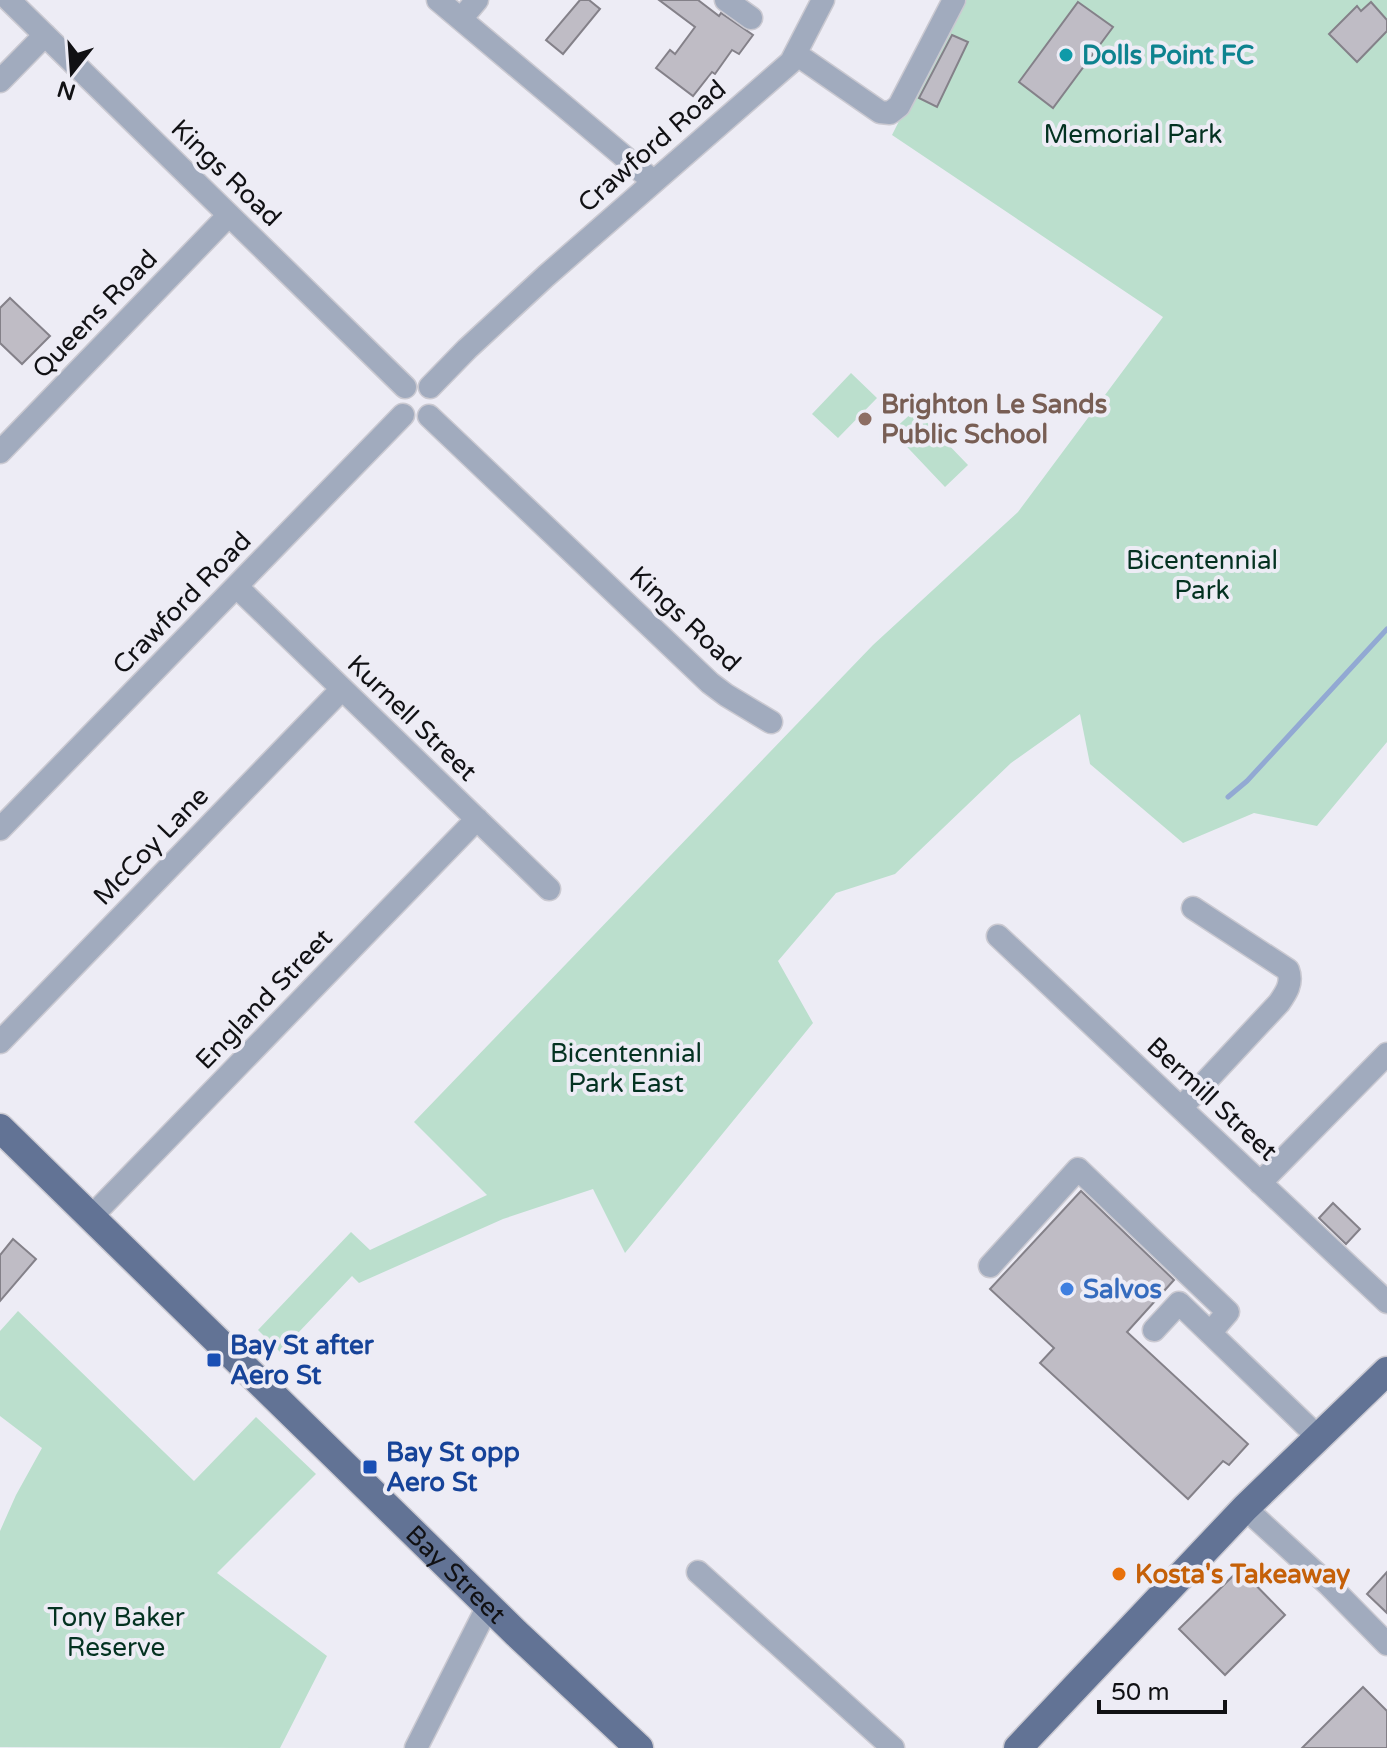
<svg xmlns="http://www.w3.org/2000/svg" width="1387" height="1748" viewBox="0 0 1387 1748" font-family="'Varela Round',sans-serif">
<rect width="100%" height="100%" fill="#edecf5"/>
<path fill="#bbdfcd" d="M960,0H1387V742L1317,826L1254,813L1183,843L1090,764L1080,714L1011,763L895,874L836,893L778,961L813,1023L625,1253L593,1189L503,1219L359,1283L352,1276L280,1352L258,1330L351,1232L370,1250L487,1195L414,1122L873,645L1018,512L1163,317L892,135Z
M851,373L877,398L838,438L812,414Z
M915,410L968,465L945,487L892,431Z
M18,1311L194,1481L256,1417L316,1474L217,1573L327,1656L280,1748L0,1747V1531L16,1495L42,1448L0,1416V1331Z"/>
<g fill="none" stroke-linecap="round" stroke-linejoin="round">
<path stroke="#92a9d3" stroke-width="5" d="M1228,797L1247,781L1387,629"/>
</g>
<path fill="#bfbcc5" stroke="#848189" stroke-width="2" d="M580,0H589L600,9L563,54L546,40Z
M659,0H698L719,16L721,13L753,35L739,54L732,50L715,74L712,72L693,96L656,68L670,50L675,54L695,27Z
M1078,2L1113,27L1053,108L1019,82Z
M1371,2L1387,20V31L1357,62L1329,34L1357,6L1361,11Z
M952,35L968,42L937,107L919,98Z
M10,298L50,336L22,364L0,343V308Z
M1081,1191L1174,1280L1127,1332L1248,1444L1229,1465L1223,1461L1188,1499L1040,1363L1054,1348L990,1289Z
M1333,1203L1360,1229L1346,1244L1319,1218Z
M13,1239L36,1259L0,1301V1255Z
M1240,1569L1285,1615L1225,1675L1179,1629Z
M1387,1572V1613L1367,1594Z
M1363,1687L1387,1711V1748H1302Z"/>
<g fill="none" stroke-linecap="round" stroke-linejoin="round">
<defs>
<path id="minor" d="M9,0L405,387
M438,0L653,181
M726,0L751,18
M461,19L477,0
M796,54L880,112L890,113L899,106L954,0
M0,81L45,35
M430,387L467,349L546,276L791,62L823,0
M429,416L710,683L726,695L771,722
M0,452L229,215
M237,587L549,889
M0,829L403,415
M998,936L1387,1302
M0,1042L342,689
M1181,1108L1279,1003C1286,993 1293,983 1288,970L1193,908
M1260,1183L1387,1054
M91,1217L477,819
M990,1266L1078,1169L1228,1312L1210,1333
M1154,1330L1179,1303L1318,1437
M1245,1508L1329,1585L1387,1644
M698,1572L893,1748
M416,1748L488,1606"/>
<g id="major">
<path id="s1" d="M0,1128L516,1633L639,1748"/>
<path d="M1018,1748L1245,1508L1387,1371"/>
</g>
</defs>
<use href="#minor" stroke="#cac9d1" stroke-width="25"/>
<use href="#major" stroke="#cac9d1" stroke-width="31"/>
<use href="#minor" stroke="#a1abbe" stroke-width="22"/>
<use href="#major" stroke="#627395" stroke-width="28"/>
</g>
<circle fill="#0f9aa8" stroke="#edecf5" stroke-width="3" cx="1066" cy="55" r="8"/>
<circle fill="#8d6e63" stroke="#edecf5" stroke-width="3" cx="865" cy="419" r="8"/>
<circle fill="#3f7fe0" stroke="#edecf5" stroke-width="3" cx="1067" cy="1289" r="8"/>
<g fill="#1a4fb4" stroke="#edecf5" stroke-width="3">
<rect x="206" y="1352" width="16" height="16" rx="4"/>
<rect x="362" y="1459" width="16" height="16" rx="4"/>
</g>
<circle fill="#e8710a" stroke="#edecf5" stroke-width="3" cx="1119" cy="1574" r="8"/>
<g text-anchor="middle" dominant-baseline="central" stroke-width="8" stroke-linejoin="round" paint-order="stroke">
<g font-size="26" font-weight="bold" fill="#0d838f" stroke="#edecf5" text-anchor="start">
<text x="1082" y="55">Dolls Point FC</text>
</g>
<g font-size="26" fill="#043221" stroke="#edecf5">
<text x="1133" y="134">Memorial Park</text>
<text x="1202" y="560">Bicentennial<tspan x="1202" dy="30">Park</tspan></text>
<text x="626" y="1053">Bicentennial<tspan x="626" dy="30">Park East</tspan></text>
<text x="116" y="1617">Tony Baker<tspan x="116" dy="30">Reserve</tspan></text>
</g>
<g font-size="26" fill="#111114" stroke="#edecf5">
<text transform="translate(652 146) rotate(-41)">Crawford Road</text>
<text transform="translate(226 173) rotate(44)">Kings Road</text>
<text transform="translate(95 314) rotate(-46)">Queens Road</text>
<text transform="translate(182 603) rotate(-46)">Crawford Road</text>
<text transform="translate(685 619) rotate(43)">Kings Road</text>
<text transform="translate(412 718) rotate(44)">Kurnell Street</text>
<text transform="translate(151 846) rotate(-46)">McCoy Lane</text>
<text transform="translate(264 999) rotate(-46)">England Street</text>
<text transform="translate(1212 1099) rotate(43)">Bermill Street</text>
<text stroke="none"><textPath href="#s1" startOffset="638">Bay Street</textPath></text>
</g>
<g font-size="26" font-weight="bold" fill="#785e54" stroke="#edecf5" text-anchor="start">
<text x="881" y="404">Brighton Le Sands<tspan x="881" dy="30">Public School</tspan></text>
</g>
<g font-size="26" font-weight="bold" fill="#366cbe" stroke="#edecf5" text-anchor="start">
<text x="1083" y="1289">Salvos</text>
</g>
<g font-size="26" font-weight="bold" fill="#164399" stroke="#edecf5" text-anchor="start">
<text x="230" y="1345">Bay St after<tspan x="230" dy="30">Aero St</tspan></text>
<text x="386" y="1452">Bay St opp<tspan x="386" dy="30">Aero St</tspan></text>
</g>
<g font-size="26" font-weight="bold" fill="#c56008" stroke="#edecf5" text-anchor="start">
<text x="1135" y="1574">Kosta's Takeaway</text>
</g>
</g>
<g transform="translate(72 72) rotate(197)" stroke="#edecf5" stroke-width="6" paint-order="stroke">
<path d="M0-6L14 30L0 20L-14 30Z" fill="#111114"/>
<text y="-12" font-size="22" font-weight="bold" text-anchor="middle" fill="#111114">N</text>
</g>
<path d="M1099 1700v12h126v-12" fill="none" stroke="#111114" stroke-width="4"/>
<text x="1111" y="1700" font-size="24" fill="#111114" stroke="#edecf5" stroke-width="6" paint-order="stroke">50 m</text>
</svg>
